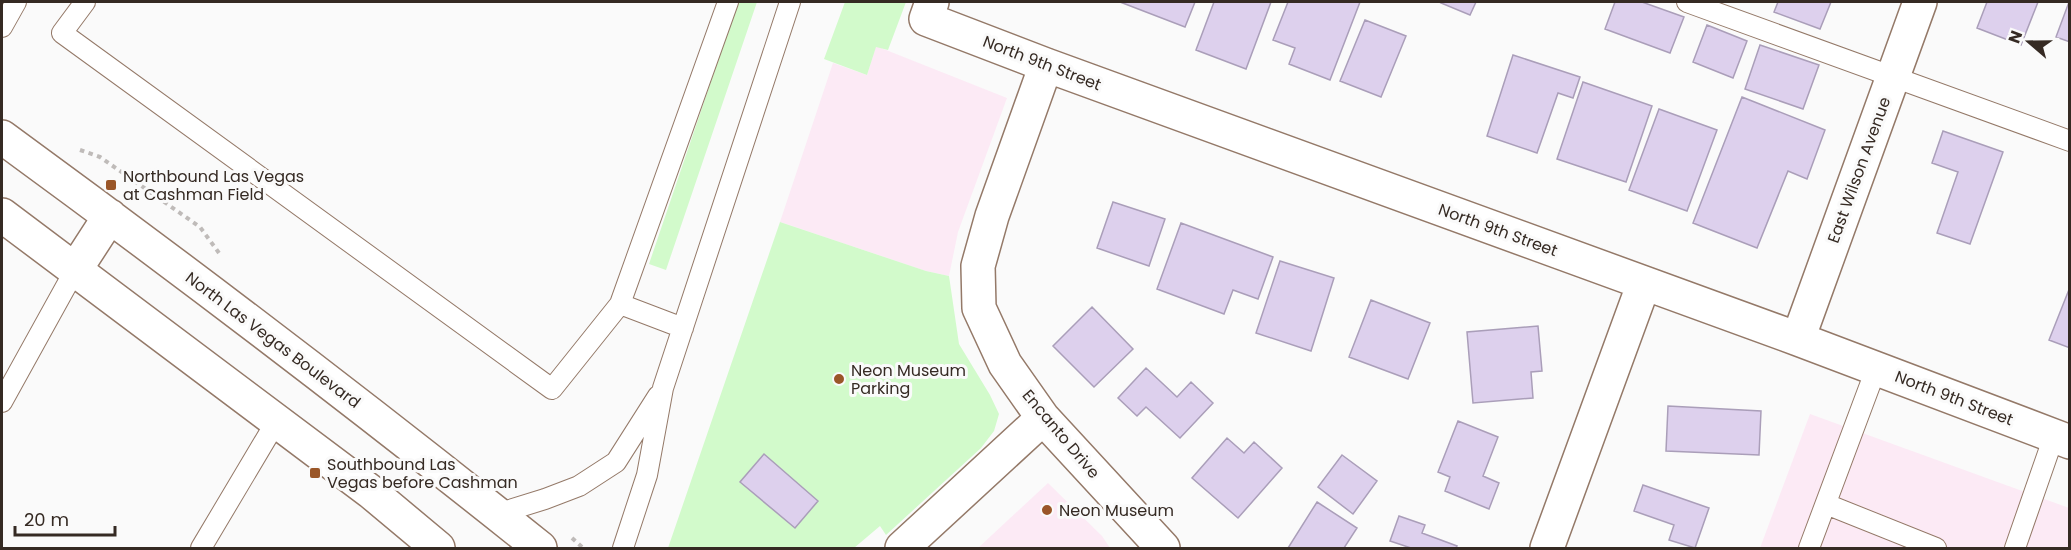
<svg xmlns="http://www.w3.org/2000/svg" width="2071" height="550" viewBox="0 0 2071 550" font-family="Poppins,sans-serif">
<rect width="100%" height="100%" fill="#fafafa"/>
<path fill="#fceaf5" d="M876,46L1007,98L958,232L949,276L926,271L780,222L833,63L867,75Z
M1810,414L2069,508V548H1760Z
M1048,483L1102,536L1110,548H978Z"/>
<path fill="#d2facb" d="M738,2H757L666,270L649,264Z
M845,2H906L888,50L876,47L867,75L824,59Z
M780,222L926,271L949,276L959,344L990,395L999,414L994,431L981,448L886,535L880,526L854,548H668Z"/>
<path fill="#ddd0ed" stroke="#aa9eb9" stroke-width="1.5" d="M1120,2H1195L1185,27Z
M1214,2H1271L1246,69L1196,50Z
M1288,2H1360L1330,80L1289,64L1295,48L1273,40Z
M1442,2H1476L1470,15L1441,3Z
M1615,2H1642L1684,17L1670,53L1605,29Z
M1778,2H1831L1820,29L1774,12Z
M1987,2H2038L2021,45L1977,28Z
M2069,2H2070V42L2056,37Z
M1365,20L1406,36L1381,97L1340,81Z
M1707,25L1747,41L1733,78L1693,62Z
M1760,45L1819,65L1803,109L1745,89Z
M1513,55L1580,77L1573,98L1558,93L1537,153L1487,136Z
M1583,82L1652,106L1626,182L1557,159Z
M1742,97L1825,130L1807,179L1788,171L1757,248L1693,223Z
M1659,109L1717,130L1687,211L1629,190Z
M1943,131L2003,152L1970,244L1937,233L1958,172L1932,163Z
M1113,202L1165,219L1149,266L1097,248Z
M1181,223L1273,257L1258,299L1233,290L1224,314L1157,289Z
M1280,261L1334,278L1311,351L1256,333Z
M2070,287V348L2049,340Z
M1371,300L1430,323L1408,379L1349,357Z
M1092,307L1133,349L1094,387L1053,346Z
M1538,326L1542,371L1531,372L1533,398L1473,403L1467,332Z
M1146,368L1177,397L1191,382L1213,403L1180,438L1146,407L1137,416L1118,398Z
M1668,406L1761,411L1759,455L1666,451Z
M1458,421L1498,437L1483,476L1499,483L1489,509L1445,491L1450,477L1438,472Z
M1227,438L1244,453L1254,442L1282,468L1238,518L1192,478Z
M764,454L818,501L795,528L740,482Z
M1342,455L1377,481L1353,514L1318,487Z
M1643,485L1709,508L1695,548L1669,540L1674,525L1634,511Z
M1317,502L1357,528L1344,548H1288Z
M1399,516L1425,525L1422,533L1457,546L1456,548H1411L1390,541Z"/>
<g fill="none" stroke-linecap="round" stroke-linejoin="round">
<defs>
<path id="service" d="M85,2L62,33L552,389L620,304L728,2
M1687,2L2070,141
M2,27L16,2
M620,304L683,328
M2,402L75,270
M1826,504L1936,548
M497,514L545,499L579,486L616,462L658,396
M201,548L276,422
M623,548L647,475L663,388L790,2
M1809,548L1876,369
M2015,548L2054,436"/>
<path id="minor" d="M932,2L926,19L1046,65L1798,339L2070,442
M1046,65L992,216L978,266L979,308L1005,364L1043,418L1163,548
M1798,339L1920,2
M902,548L1043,418
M1547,548L1644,283"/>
<path id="primary" d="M2,137C184,270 364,407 540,548
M2,215L371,492L438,548
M75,270L110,216"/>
</defs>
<use href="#service" stroke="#947968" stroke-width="22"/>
<use href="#minor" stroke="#947968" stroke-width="36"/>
<use href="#primary" stroke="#947968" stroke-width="36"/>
<path stroke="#bfbbb9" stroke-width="4" stroke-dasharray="4.5 4.5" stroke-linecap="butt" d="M80,150L100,157L200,227L219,253
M572,538L583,548"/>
<use href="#service" stroke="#fff" stroke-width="20"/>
<use href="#minor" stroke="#fff" stroke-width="33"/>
<use href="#primary" stroke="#fff" stroke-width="33"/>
</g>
<g fill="#9a5628" stroke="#fafafa" stroke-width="2">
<rect x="105" y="179" width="12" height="12" rx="3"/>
<circle cx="839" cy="379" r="6"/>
<rect x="309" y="467" width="12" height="12" rx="3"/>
<circle cx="1047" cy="510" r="6"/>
</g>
<g text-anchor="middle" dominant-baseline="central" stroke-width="6" stroke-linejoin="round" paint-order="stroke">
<g font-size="16" fill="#352a23" stroke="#fafafa">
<text transform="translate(1042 63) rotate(21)">North 9th Street</text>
<text transform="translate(1859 170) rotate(-70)">East Wilson Avenue</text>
<text transform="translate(1498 230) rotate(20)">North 9th Street</text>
<text transform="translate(273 340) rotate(37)">North Las Vegas Boulevard</text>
<text transform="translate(1954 398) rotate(21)">North 9th Street</text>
<text transform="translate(1061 434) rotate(50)">Encanto Drive</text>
</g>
<g font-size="16" fill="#352a23" stroke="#fafafa" text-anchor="start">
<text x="123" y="176">Northbound Las Vegas<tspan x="123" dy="18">at Cashman Field</tspan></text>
<text x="851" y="370">Neon Museum<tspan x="851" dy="18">Parking</tspan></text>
<text x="327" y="464">Southbound Las<tspan x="327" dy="18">Vegas before Cashman</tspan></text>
<text x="1059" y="510">Neon Museum</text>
</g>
</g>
<rect width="2071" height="550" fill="none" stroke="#352a23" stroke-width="6"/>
<g transform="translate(2029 42) rotate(290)" stroke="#fafafa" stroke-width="4.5" paint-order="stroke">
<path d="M0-4.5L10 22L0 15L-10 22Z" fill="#352a23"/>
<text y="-9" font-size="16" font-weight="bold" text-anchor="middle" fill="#352a23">N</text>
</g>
<path d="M15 526v9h100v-9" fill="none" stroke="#352a23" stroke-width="3"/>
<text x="24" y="526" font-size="18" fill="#352a23" stroke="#fafafa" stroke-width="4.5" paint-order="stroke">20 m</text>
</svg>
